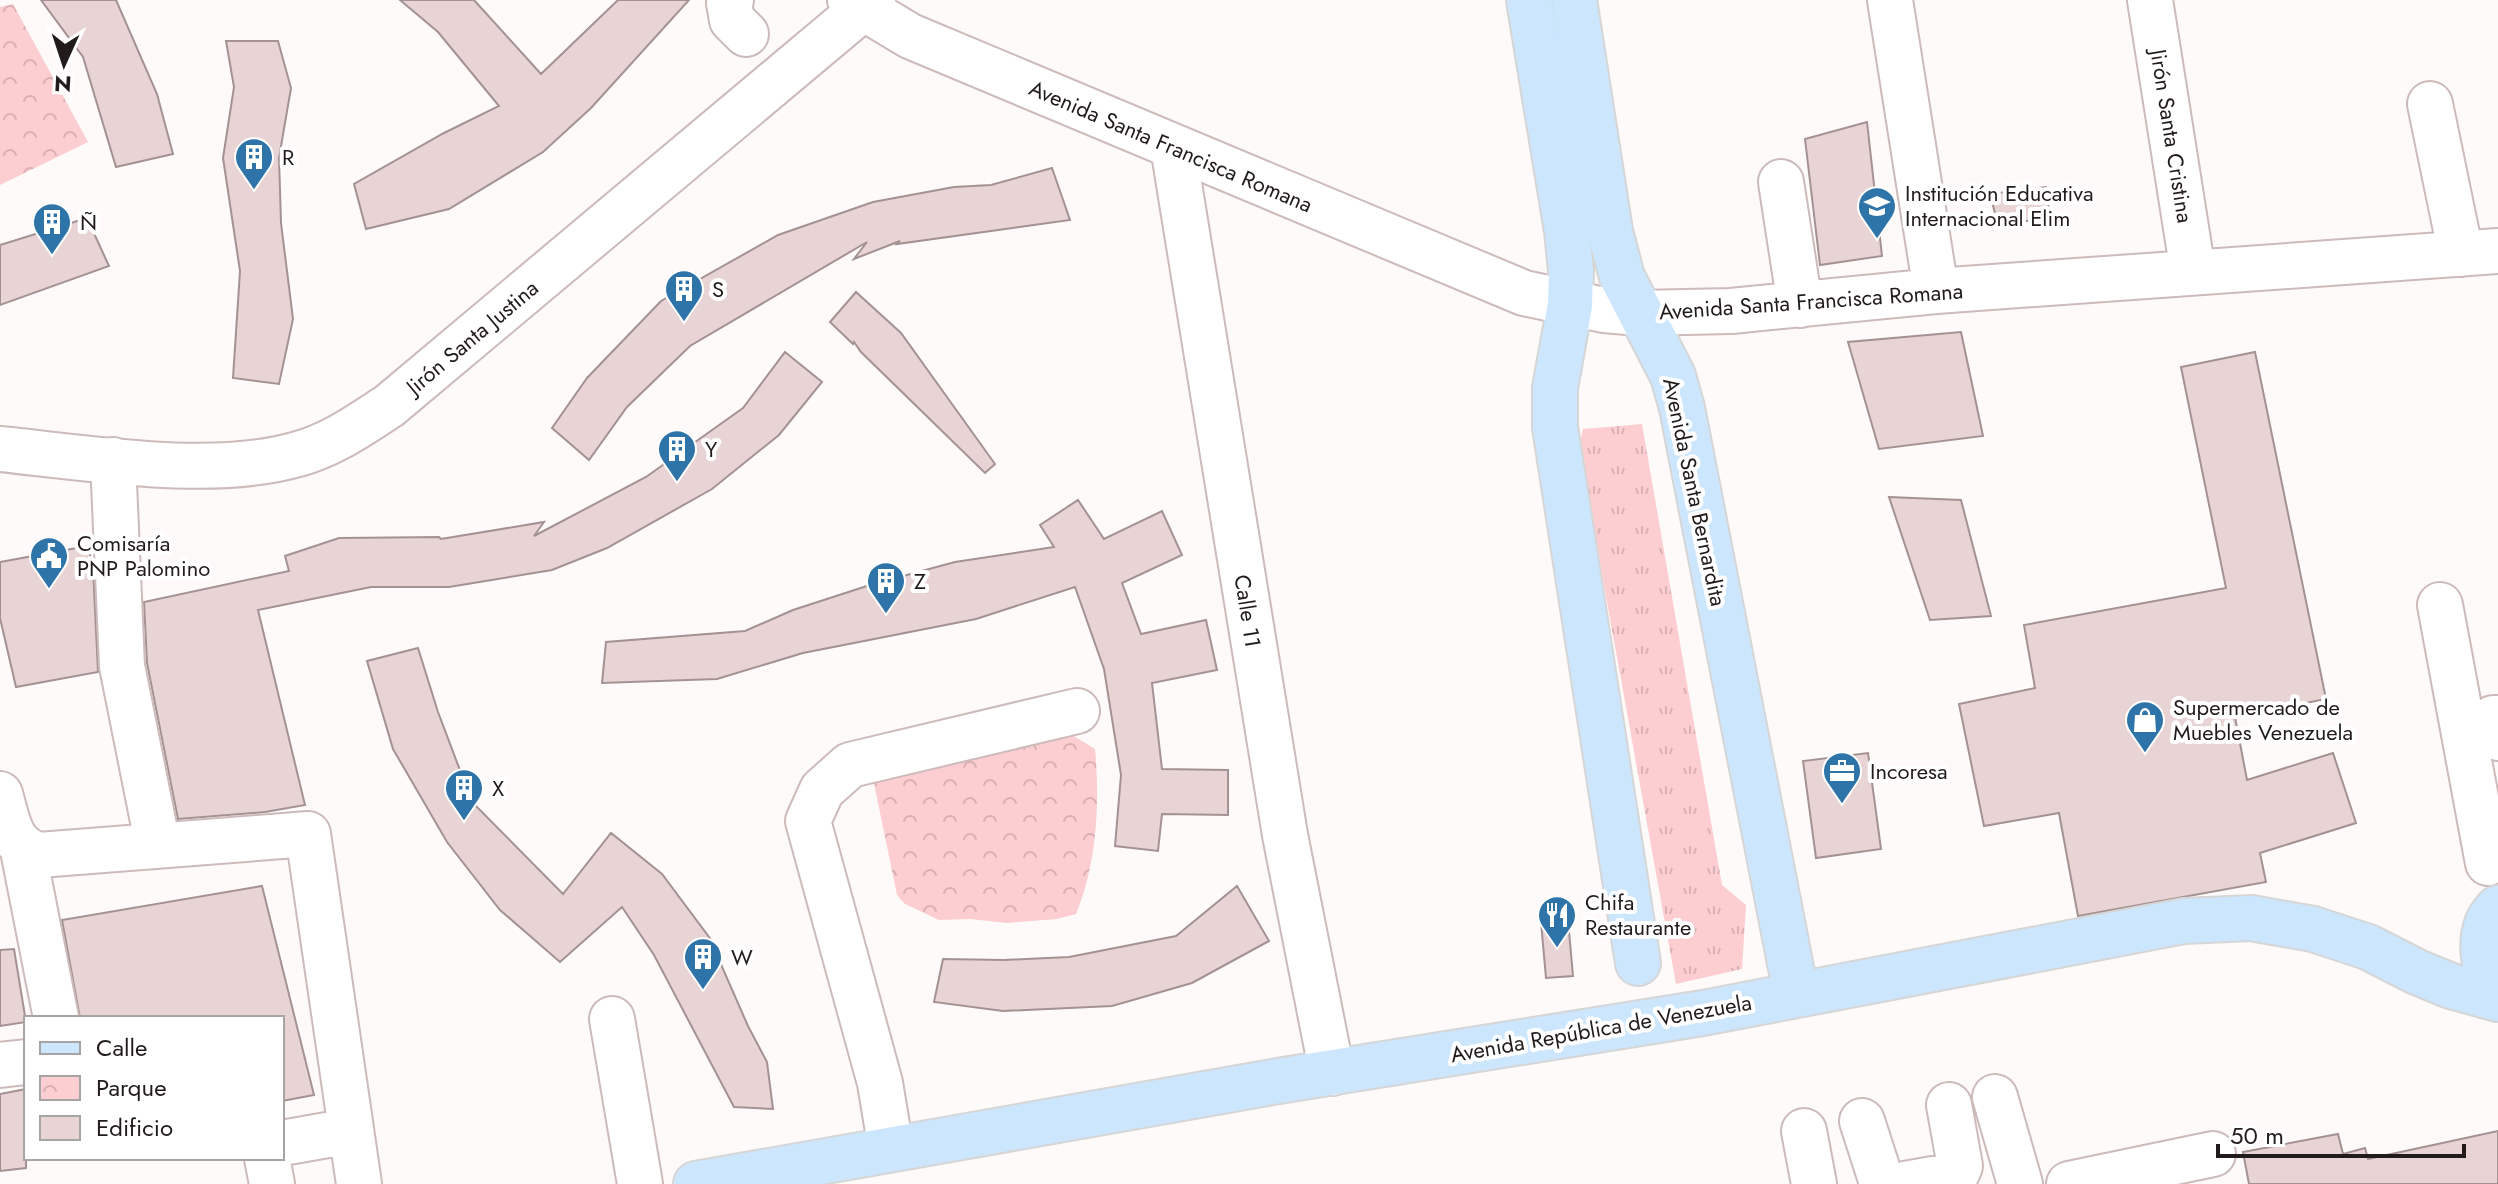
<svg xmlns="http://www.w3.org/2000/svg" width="2498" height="1184" viewBox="0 0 2498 1184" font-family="Jost,sans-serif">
<defs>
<pattern id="grass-tufts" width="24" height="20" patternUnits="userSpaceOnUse" patternTransform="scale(2)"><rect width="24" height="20" fill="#fdced1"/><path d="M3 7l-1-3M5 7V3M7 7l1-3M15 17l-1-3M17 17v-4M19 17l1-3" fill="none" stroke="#d9b0b3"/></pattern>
<pattern id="park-crowns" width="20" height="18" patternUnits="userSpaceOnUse" patternTransform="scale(2)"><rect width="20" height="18" fill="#fdced1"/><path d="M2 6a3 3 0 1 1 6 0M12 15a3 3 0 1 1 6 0" fill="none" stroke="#d9b0b3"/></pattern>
</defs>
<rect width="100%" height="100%" fill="#fefafa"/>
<path fill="url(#grass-tufts)" d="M1642,424L1722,885L1746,905L1742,969L1676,984L1579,447L1583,429Z"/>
<path fill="url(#park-crowns)" d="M13,4L88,142L0,185V7Z
M1072,735L1095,749C1100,802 1097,864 1076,914L1057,919L1007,923L970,919L939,920L905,904L897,895L871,769Z"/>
<path fill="#e8d4d5" stroke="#a49293" stroke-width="2" d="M41,0H116L157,94L173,154L116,167L83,57Z
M400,0H474L541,74L618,0H689L591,108L543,152L449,209L366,229L354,184L444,133L499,106L438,32Z
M226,41H278L291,88L279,158L281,223L293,319L279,384L233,378L240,271L223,158L234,87Z
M1867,122L1882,256L1820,265L1805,139Z
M1052,168L1070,220L897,244L900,241L854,259L867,242L690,346L627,407L589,460L552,428L587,378L661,301L778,235L873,202L954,187L991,185Z
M2046,187L2050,221H1997L1990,194Z
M87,218L109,266L0,305V245Z
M856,292L901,333L995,464L985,473L861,352L854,342L853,344L830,322Z
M1961,332L1983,436L1879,449L1848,342Z
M785,352L822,382L779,435L712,489L607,548L552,570L449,587H371L258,610L305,805L265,812L178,819L147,663L144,602L289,571L285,556L339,538L439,537L441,539L544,522L534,536L646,477L743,408Z
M2255,352L2326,699L2235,717L2247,780L2333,753L2356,823L2260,853L2266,882L2078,916L2059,813L1984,826L1959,704L2035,688L2024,625L2226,588L2181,367Z
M1889,497L1961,500L1991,616L1930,620Z
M1078,500L1104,539L1162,511L1182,555L1122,583L1141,634L1206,620L1217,670L1152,683L1162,769L1228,770V815L1162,814L1158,851L1115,846L1121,775L1104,669L1075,587L976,619L803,653L717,679L602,683L606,642L745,631L793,610L870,585L955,562L1054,547L1040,525Z
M88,546L93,568L98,672L16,687L0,618V562Z
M418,648L438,712L472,802L563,894L611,833L662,874L709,937L748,1026L767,1062L773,1109L734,1107L654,955L622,907L560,962L500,910L447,842L393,749L367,661Z
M1868,753L1881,849L1816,858L1803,761Z
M262,886L314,1095L282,1101V1018H80L62,920Z
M1237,886L1269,941L1192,983L1112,1006L1003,1011L934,1002L943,959L1004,960L1069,957L1176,936Z
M1568,920L1573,976L1546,978L1541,922Z
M14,949L26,1022L0,1026V950Z
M26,1089V1168L0,1171V1094Z
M2498,1131V1184H2249L2243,1152L2338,1134L2343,1154L2365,1148L2368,1159Z"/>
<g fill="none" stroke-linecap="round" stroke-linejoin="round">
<defs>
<path id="minor" d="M731,0L729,3L732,20L746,34
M850,0L910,36L1524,293L1604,310L1639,313L1731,311L1936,291L2498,251
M1890,0L1936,291
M2150,0L2193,272
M2430,104L2461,254
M1173,147L1285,835L1332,1073
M1781,182L1800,305
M0,449C88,458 213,479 298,454C332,445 361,424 389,406L873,0
M113,460L122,666L158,846
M2440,605L2488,863
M2498,718H2493L2498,738
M0,794C8,821 9,846 39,855L308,834L359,1184
M23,850L56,1018
M612,1019L640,1184
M0,1065L26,1062
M1995,1097L2020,1184
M1862,1121L1882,1183L1884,1184
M1804,1131L1814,1184
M282,1143L350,1131
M891,1149L880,1083L808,821L822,790L850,765L1077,711
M267,1158L272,1184
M1905,1184L1956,1175L1960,1166L1949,1105
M2069,1184L2213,1154"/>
<path id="major" d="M1529,0L1567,231L1571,271L1570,305L1555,388V427L1638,963
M1574,0L1610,231L1622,277L1673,376L1682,408L1792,973L1793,993
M2495,997C2484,970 2474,931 2498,908
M696,1184L1278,1081L1703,1013L2184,921L2251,918L2313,929L2368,947L2417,972L2451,986L2498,999"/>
</defs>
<use href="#minor" stroke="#cdbabb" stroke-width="48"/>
<use href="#major" stroke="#d7d6d6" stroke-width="48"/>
<use href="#minor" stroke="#fff" stroke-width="44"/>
<use href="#major" stroke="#cce6fe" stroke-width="44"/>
</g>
<defs>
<symbol id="building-pin" viewBox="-11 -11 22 30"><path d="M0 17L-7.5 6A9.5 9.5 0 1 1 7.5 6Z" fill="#2f74a9" stroke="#fff"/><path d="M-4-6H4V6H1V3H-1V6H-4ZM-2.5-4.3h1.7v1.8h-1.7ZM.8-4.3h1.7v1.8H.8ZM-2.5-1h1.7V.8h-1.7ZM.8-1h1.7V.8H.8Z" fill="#fff"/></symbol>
<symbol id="school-pin" viewBox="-11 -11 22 30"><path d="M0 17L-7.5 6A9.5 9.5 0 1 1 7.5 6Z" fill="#2f74a9" stroke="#fff"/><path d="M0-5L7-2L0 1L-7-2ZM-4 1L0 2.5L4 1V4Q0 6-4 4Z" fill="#fff"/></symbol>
<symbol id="civic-pin" viewBox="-11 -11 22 30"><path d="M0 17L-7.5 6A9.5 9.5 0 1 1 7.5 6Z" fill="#2f74a9" stroke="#fff"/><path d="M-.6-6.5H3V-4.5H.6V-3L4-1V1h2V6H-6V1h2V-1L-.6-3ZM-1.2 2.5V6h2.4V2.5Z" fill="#fff"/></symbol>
<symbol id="shop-pin" viewBox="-11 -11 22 30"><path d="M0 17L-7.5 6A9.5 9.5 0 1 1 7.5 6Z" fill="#2f74a9" stroke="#fff"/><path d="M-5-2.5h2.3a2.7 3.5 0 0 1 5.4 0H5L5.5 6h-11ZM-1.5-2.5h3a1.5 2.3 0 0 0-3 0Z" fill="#fff"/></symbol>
<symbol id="office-pin" viewBox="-11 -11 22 30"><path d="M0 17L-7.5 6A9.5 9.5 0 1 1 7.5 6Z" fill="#2f74a9" stroke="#fff"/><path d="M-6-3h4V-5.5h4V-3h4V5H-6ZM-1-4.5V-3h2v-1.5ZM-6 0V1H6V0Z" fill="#fff"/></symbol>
<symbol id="restaurant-pin" viewBox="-11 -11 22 30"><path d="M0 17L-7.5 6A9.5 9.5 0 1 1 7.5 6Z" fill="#2f74a9" stroke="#fff"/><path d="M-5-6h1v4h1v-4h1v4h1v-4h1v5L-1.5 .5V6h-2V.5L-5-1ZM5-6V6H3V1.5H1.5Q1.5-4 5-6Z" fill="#fff"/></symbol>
</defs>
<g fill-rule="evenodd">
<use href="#building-pin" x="232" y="135" width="44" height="60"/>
<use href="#school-pin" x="1855" y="184" width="44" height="60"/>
<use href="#building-pin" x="30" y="200" width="44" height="60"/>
<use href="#building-pin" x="662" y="267" width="44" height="60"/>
<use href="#building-pin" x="655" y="427" width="44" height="60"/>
<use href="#civic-pin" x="27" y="534" width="44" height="60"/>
<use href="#building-pin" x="864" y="559" width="44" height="60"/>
<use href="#shop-pin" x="2123" y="698" width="44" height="60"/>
<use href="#office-pin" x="1820" y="749" width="44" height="60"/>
<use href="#building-pin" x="442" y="766" width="44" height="60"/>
<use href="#restaurant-pin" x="1535" y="893" width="44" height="60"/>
<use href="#building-pin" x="681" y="935" width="44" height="60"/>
</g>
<g text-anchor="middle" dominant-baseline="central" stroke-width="8" stroke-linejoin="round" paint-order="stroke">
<g font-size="22" fill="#211b1b" stroke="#fff">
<text transform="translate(2172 136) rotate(81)">Jirón Santa Cristina</text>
<text transform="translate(1171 146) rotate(23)">Avenida Santa Francisca Romana</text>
<text transform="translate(1811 301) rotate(-4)">Avenida Santa Francisca Romana</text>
<text transform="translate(472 337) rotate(-40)">Jirón Santa Justina</text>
<text transform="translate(1695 492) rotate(78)">Avenida Santa Bernardita</text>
<text transform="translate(1248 611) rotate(81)">Calle 11</text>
<text transform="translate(1601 1028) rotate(-10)">Avenida República de Venezuela</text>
</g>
<g font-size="22" fill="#211b1b" stroke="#fff" text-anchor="start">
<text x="282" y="157">R</text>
<text x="1905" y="193">Institución Educativa<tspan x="1905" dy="25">Internacional Elim</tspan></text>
<text x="80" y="222">Ñ</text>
<text x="712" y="289">S</text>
<text x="705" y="449">Y</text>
<text x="77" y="543">Comisaría<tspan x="77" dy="25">PNP Palomino</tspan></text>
<text x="914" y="581">Z</text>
<text x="2173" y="707">Supermercado de<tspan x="2173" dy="25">Muebles Venezuela</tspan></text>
<text x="1870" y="771">Incoresa</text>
<text x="492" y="788">X</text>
<text x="1585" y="902">Chifa<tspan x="1585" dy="25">Restaurante</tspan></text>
<text x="731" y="957">W</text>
</g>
</g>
<rect x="24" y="1016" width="260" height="144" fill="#ffffff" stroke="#a6a4a4" stroke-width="2"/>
<rect x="40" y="1042" width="40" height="12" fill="#cce6fe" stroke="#a6a4a4" stroke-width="2"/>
<text x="96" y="1056" font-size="24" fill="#211b1b">Calle</text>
<rect x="40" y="1076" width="40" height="24" fill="url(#park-crowns)" stroke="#a6a4a4" stroke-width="2"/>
<text x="96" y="1096" font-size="24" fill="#211b1b">Parque</text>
<rect x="40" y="1116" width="40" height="24" fill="#e8d4d5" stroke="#a6a4a4" stroke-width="2"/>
<text x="96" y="1136" font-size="24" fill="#211b1b">Edificio</text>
<g transform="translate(64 64) rotate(183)" stroke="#ffffff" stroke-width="6" paint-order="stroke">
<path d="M0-6L14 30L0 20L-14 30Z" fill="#211b1b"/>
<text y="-12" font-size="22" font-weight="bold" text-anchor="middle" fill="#211b1b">N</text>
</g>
<path d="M2218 1144v12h246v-12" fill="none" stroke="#211b1b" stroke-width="4"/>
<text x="2230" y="1144" font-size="24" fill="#211b1b" stroke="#ffffff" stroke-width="6" paint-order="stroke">50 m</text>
</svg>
